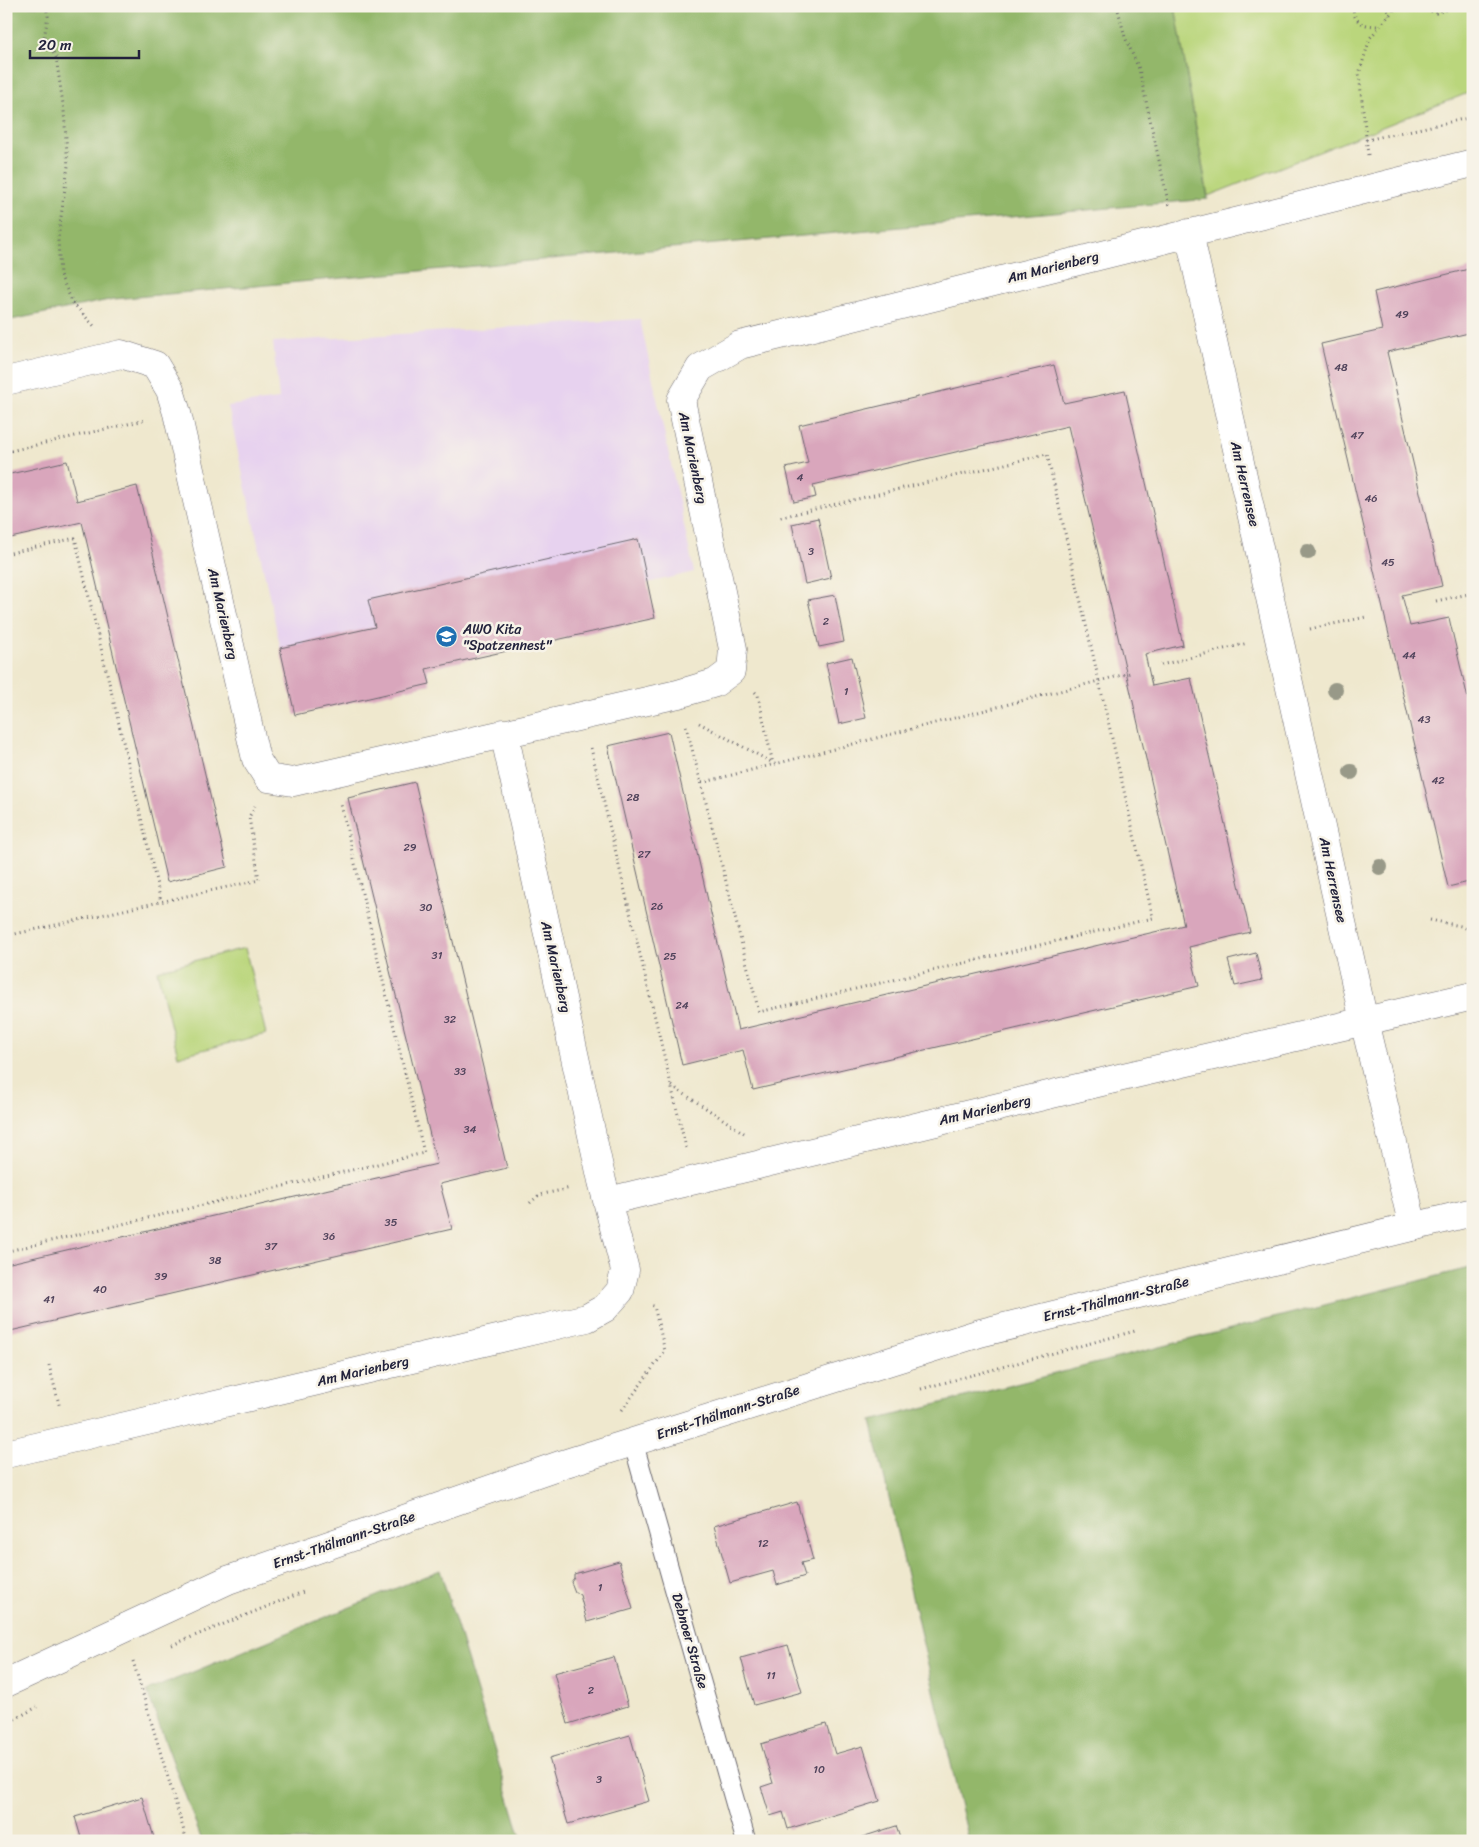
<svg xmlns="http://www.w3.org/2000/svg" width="1479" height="1847" viewBox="0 0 1479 1847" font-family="Sriracha,sans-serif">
<rect width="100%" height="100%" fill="#f7f3e8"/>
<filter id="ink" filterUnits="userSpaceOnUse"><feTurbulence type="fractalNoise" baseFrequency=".02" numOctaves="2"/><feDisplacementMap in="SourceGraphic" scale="10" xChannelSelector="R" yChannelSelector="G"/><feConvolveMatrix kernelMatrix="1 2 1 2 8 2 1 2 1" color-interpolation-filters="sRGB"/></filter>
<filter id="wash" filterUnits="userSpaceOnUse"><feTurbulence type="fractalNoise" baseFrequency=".0096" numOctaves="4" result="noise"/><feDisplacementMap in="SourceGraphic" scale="20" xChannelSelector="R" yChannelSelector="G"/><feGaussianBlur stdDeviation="1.12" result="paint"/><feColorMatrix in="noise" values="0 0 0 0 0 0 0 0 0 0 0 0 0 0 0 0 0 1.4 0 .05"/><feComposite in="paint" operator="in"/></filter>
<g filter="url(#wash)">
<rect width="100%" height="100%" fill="#efe8ce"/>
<path fill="#e7d2ef" d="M640,319L694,572L647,583L655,618L427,669L430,684L295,715L228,406L279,399L273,342Z"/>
<path fill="#bad67b" stroke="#6e7c5b" d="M1175,6H1473V91L1208,196Z
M245,948L266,1034L178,1056L157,970Z"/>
<path fill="#93b76b" stroke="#5a6c53" d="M6,6H1175L1208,199L114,299L6,321Z
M1473,1267V1841H969L871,1421Z
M440,1570L522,1841H202L147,1691Z"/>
<g id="blocks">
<path fill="#d9a6bc" d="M1473,268V332L1387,352L1442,586L1402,595L1410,626L1449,618L1473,720V881L1448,887L1321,344L1382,330L1374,292Z
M1054,365L1064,403L1125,390L1183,645L1145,654L1152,686L1191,678L1250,932L1189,947L1199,986L753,1090L743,1050L682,1065L608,746L669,732L738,1030L1184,925L1123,658L1068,426L813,485L816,497L794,502L786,468L808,463L799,425Z
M67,461L77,501L137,486L227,867L167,882L82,522L6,539V475Z
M818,518L831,578L805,584L792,524Z
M638,539L655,618L426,669L430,684L295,715L280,648L375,627L368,600Z
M835,595L844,642L819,647L808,600Z
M852,657L866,718L839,724L826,663Z
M415,782L507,1168L440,1184L452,1229L6,1332V1264L437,1164L348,798Z
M1256,953L1262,980L1235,986L1228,960Z
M797,1502L813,1560L801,1563L805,1576L777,1585L773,1571L730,1583L714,1526Z
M619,1561L633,1609L587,1622L580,1595L575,1592L571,1582L574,1578V1574Z
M788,1645L802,1692L754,1705L741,1658Z
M614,1657L628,1706L568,1724L554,1673Z
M826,1724L835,1754L863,1746L880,1801L788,1829L783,1812L770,1816L761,1787L773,1783L761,1744Z
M630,1735L649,1801L568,1824L549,1758Z
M142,1797L155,1841H82L75,1817Z
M896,1826L901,1841H853V1840Z"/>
</g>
</g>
<g filter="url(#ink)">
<use href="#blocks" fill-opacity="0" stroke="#6a676e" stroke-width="1"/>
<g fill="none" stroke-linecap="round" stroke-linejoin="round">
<defs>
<path id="service" d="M633,1442L746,1841"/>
<path id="minor" d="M1189,233L1364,1021L1413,1227
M6,381L121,354L155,365L170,390L177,413L256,759L268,778L293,782L678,694L715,683L731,671L733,649L681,400L700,368L740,345L1473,163
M608,1201L1127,1076L1473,996
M6,1454L587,1318L605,1308L620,1291L625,1270L602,1181L504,733"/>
<path id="secondary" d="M6,1683L228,1580L563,1464L980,1333L1473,1212"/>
</defs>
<use href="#service" stroke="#6a676e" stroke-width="21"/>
<use href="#minor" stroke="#6a676e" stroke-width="29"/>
<use href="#secondary" stroke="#6a676e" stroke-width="29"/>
<path stroke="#6a676e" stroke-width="3" stroke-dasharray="1 4" stroke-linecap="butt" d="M46,6L48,16L44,38L56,57L64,111L68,166L58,239L60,275L73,303L95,327
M1117,6L1125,37L1139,69L1169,206
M1353,6C1353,24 1365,26 1380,26
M1386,6L1389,16
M1417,6L1436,13L1458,6
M1366,140L1473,117
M1368,155L1359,74L1370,38L1397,6
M6,452L145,420
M6,554L75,538L161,902
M1436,601L1473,593
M1310,629L1366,617
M1161,665L1248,643
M755,692L758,695L773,764
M699,723L773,763
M686,726L701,783L1130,673
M591,748L686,1148
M701,783L759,1012L1153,918L1047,454L777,518
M1430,920L1461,926L1473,933
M6,936L259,880L249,817L255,806
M672,1086L744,1133
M530,1203L539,1195L571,1188
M6,1245L8,1251L424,1153L341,805
M49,1365L60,1408
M921,1389L1135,1331
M622,1410L665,1351L654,1306L650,1305
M172,1645L303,1592
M133,1661L187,1841
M6,1724L37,1707"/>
<use href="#service" stroke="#fff" stroke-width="19"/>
<use href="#minor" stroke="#fff" stroke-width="28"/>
<use href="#secondary" stroke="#fff" stroke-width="28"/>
</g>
<g fill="#989988">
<circle cx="1308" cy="552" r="8"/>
<circle cx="1335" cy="690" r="8"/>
<circle cx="1351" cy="772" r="8"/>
<circle cx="1380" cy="867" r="8"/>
</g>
</g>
<defs>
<symbol id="school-disc" viewBox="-11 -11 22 22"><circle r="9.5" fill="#1f6fb2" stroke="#f7f3e8"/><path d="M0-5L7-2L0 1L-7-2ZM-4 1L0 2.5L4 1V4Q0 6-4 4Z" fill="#fff"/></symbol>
</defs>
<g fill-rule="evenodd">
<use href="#school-disc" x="434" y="624" width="25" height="25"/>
</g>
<g text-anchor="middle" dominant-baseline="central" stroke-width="5" stroke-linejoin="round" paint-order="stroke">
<g font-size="11" fill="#50435b">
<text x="1402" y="314">49</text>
<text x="1341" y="367">48</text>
<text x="1357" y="435">47</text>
<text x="800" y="477">4</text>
<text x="1371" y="498">46</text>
<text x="811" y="551">3</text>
<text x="1388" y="562">45</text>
<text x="826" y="621">2</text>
<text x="1409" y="655">44</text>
<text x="846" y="691">1</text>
<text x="1424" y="719">43</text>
<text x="1438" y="780">42</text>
<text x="633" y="797">28</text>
<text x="410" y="847">29</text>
<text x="644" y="854">27</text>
<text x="657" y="906">26</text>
<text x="426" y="907">30</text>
<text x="437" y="955">31</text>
<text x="670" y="956">25</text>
<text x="682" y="1005">24</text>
<text x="450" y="1019">32</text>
<text x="460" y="1071">33</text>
<text x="470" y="1129">34</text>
<text x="391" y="1222">35</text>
<text x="329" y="1236">36</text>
<text x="271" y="1246">37</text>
<text x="215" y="1260">38</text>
<text x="161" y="1276">39</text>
<text x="100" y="1289">40</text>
<text x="49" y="1299">41</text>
<text x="763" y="1543">12</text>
<text x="600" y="1587">1</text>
<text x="771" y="1675">11</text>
<text x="591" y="1690">2</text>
<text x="819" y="1769">10</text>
<text x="599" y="1779">3</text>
</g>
<g font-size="14" fill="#22223b" stroke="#f7f3e8">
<text transform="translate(1053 267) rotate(-14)">Am Marienberg</text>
<text transform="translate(693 458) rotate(78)">Am Marienberg</text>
<text transform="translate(1245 484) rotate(77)">Am Herrensee</text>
<text transform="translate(223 614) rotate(77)">Am Marienberg</text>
<text transform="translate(1333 880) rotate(78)">Am Herrensee</text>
<text transform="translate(556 967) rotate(77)">Am Marienberg</text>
<text transform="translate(985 1110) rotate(-13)">Am Marienberg</text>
<text transform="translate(1116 1299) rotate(-14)">Ernst-Thälmann-Straße</text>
<text transform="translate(363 1371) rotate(-13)">Am Marienberg</text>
<text transform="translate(728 1412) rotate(-18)">Ernst-Thälmann-Straße</text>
<text transform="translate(344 1540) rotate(-19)">Ernst-Thälmann-Straße</text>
<text transform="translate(690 1641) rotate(74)">Debnoer Straße</text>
</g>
<g font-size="14" fill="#22223b" stroke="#f7f3e8" text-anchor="start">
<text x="463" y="629">AWO Kita<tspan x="463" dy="16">"Spatzennest"</tspan></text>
</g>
</g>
<rect width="1479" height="1847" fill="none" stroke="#f7f3e8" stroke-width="25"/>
<path d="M30 50v8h109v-8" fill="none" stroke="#22223b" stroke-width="2.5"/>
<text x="38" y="50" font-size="15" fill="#22223b" stroke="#f7f3e8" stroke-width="4" paint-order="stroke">20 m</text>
</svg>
